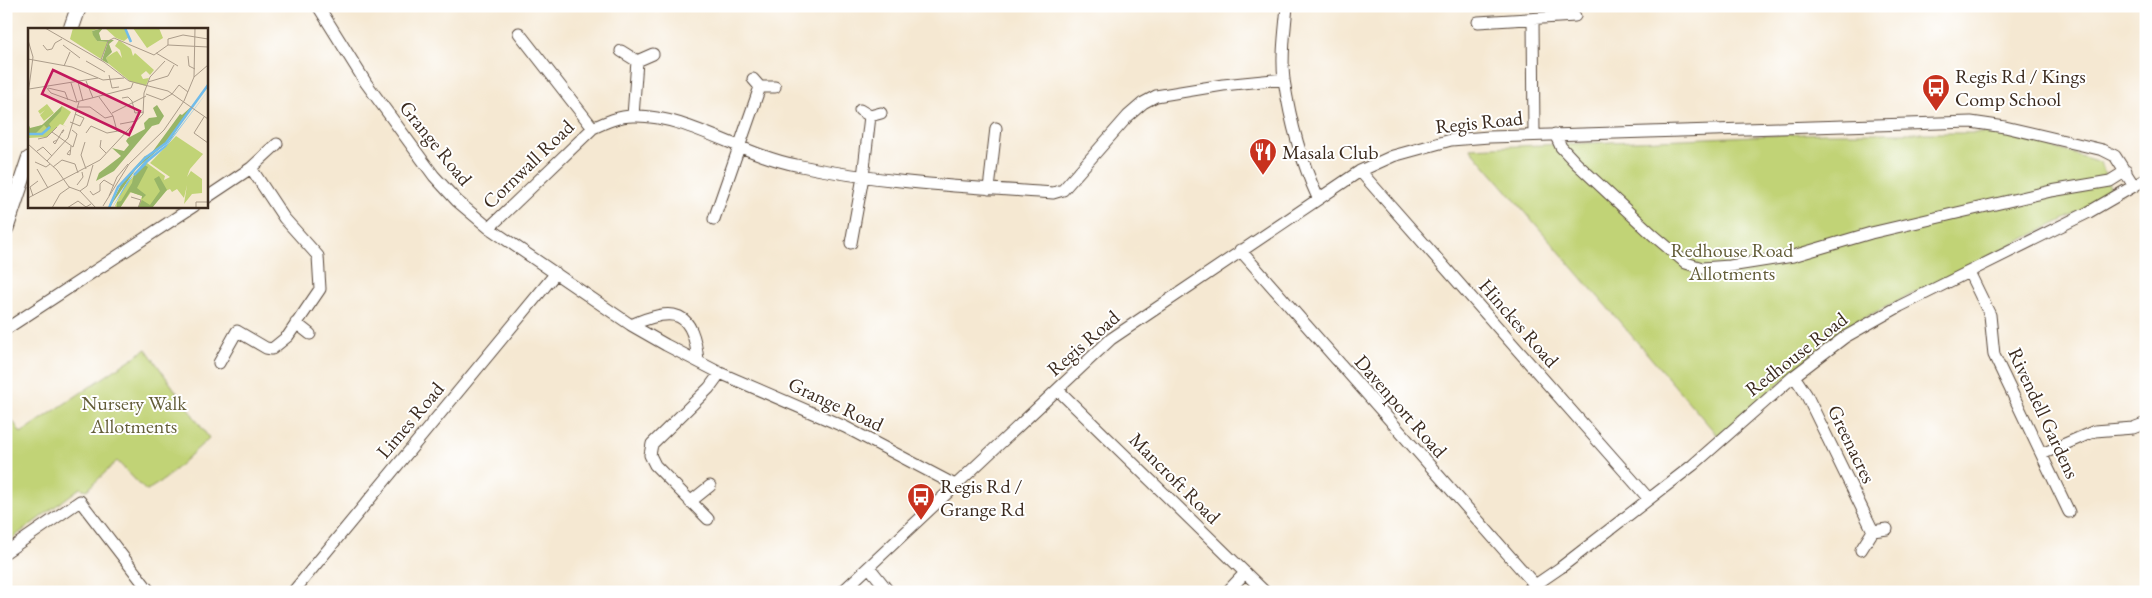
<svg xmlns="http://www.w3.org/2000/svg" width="2152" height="598" viewBox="0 0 2152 598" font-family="'EB Garamond',serif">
<rect width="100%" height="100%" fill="#fff"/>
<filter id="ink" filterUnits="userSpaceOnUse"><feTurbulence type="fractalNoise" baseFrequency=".02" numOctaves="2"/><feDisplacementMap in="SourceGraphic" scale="10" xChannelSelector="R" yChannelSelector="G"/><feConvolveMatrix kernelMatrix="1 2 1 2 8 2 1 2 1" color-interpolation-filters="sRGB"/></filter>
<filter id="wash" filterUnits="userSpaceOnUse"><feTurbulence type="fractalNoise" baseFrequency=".0096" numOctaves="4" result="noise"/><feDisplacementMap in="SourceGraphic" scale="20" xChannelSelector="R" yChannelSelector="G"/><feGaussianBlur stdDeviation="1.12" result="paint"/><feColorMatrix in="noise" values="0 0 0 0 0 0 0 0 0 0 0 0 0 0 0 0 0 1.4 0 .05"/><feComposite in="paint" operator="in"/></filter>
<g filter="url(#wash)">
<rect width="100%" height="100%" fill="#f5e8d2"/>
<path fill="#c1d376" stroke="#7e7e4a" d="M1826,133H2006L2100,162L2112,192L2073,215L1843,328L1718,436L1470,148Z
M146,349L209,438L165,479L146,491L117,461L87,490L80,488L6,543V411L21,433Z"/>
</g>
<g filter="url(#ink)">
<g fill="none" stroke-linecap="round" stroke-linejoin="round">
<defs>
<path id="street" d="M318,6L366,83L434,176L457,201L489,228L631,325L666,345L720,373L845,427L955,485
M1287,6C1285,30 1281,56 1284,80C1290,120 1301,161 1318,198
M1533,19L1534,135
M1478,22L1575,16
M519,33L593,128
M621,51L637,61L653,54
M753,79L760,87H775
M860,110L870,116L881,113
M633,116L637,61
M1555,134L1561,147L1576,163L1652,234L1686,263L1702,268L1730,266L1793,256L1871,233L2051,191L2110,181L2126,171
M1360,171L1649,499
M989,189L996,128
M206,198L251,168L277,144
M714,219L760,87
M489,228L593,128C606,122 619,116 633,116C685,114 743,155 796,165C880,183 967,187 1053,193L1063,190L1128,116L1143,103L1156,96L1223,85L1284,79
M851,243L863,177L870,116
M1240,250L1535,585
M1969,272L1990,315L1994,355L2069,512
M296,323L310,334
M631,325C675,306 693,310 698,361
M6,329L194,206
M219,363L237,331L266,348L272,349L288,336L320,289L318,256L284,218L251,168
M1794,376L1806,394L1873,531
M1058,390L1265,592
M2042,454L2095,431L2133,428L2146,423
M690,502L710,486
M708,519L655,465L650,455L652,444L709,388L720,373
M1861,550L1873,531L1887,529
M6,552L80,501L150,592
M869,567L889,592
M293,592L556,273
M842,592L1111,339L1360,171L1393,156L1451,140L1489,137L1971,122L2005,127L2103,150L2115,156L2134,186
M1227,592L1245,573
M1525,592L1560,568L1693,465L1794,376L1845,337L1900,306L2089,212L2146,179"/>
<path id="secondary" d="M71,29L79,6
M6,228L29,159"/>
</defs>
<use href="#street" stroke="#574639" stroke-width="13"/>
<use href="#secondary" stroke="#574639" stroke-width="17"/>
<use href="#street" stroke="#fff" stroke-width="11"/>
<use href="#secondary" stroke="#fff" stroke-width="15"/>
</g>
</g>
<defs>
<symbol id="bus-pin" viewBox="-11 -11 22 30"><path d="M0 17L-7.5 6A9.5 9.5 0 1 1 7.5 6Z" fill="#c8321e" stroke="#fff"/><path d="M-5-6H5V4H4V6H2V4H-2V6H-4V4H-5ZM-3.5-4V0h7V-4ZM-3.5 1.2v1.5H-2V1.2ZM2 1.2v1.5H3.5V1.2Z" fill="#fff"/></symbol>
<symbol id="restaurant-pin" viewBox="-11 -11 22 30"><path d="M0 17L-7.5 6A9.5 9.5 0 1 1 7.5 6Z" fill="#c8321e" stroke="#fff"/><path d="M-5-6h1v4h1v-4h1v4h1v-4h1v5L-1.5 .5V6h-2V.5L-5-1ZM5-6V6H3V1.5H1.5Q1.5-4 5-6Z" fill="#fff"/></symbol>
</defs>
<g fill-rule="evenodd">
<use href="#bus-pin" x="1920" y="72" width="32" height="43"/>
<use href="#restaurant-pin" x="1247" y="136" width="32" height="43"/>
<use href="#bus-pin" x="905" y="481" width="32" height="43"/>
</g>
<g text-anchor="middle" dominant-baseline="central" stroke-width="4" stroke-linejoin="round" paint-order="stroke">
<g font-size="20" fill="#3b2a1e" stroke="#fff" text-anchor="start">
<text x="1955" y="76">Regis Rd / Kings<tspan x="1955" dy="23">Comp School</tspan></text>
<text x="1282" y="152">Masala Club</text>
<text x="940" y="486">Regis Rd /<tspan x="940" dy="23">Grange Rd</tspan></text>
</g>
<g font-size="20" fill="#3b2a1e" stroke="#fff">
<text transform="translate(1479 122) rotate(-6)">Regis Road</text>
<text transform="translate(436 143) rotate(51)">Grange Road</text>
<text transform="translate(528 164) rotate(-44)">Cornwall Road</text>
<text transform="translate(1519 323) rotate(49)">Hinckes Road</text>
<text transform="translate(1083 343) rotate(-41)">Regis Road</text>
<text transform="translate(1796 354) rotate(-38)">Redhouse Road</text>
<text transform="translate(836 404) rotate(25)">Grange Road</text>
<text transform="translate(1401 406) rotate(49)">Davenport Road</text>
<text transform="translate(2044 413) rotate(65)">Rivendell Gardens</text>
<text transform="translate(410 420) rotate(-50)">Limes Road</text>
<text transform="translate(1852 444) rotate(64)">Greenacres</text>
<text transform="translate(1175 478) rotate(45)">Mancroft Road</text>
</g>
<g font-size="20" fill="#635d38" stroke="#fff">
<text x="1732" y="250">Redhouse Road<tspan x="1732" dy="23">Allotments</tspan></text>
<text x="134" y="403">Nursery Walk<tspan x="134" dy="23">Allotments</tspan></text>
</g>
</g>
<g transform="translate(28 28)">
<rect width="180" height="180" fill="#f5e8d2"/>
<path d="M45,0H72L64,3L69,13L80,14L73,31L42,11ZM77,0H97L101,9L96,13L88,10ZM105,0H131L135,10L119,20ZM91,12L103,21L105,28L107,25L126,42L122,47L118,43L113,47L115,51L121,50L118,58L103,54L81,36L78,30L85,25L89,23L94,30L92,22L87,18ZM19,76L26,85L16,93L12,87L17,82L12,86L10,83ZM34,78L43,84L35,97L39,99L32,96L19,109L0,110V103L16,96ZM148,108L175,126L162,141L159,149L163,143L174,151V165L164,166L156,176L159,157L156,170L149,161L144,164L142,161L135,164L124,180H110L114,168L103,164L92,180H89L87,178L96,159L121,131L119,135L137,148L136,152L142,149L122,135Z" fill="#c1d376"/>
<path d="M75,0L71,5L73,12H86L81,16L84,24L78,30L81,36L74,32L80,14L69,13L65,7L64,3ZM129,77L136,88L131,96L124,98L86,143L68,153L71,145L93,128L84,120L96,123L101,117L98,113L100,110L117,101L116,95L121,90L129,89L125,80ZM34,78L33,83L21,96L23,99L17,104L19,100L16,97L7,106L0,105V95L2,100L14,97ZM163,79L143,111L108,141L81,180L95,153L117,128L122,127L152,86L154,87ZM115,136L120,139L109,160L118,167L114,171V168L102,164L92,180H89V174L93,173L104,155L106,146ZM131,148L139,162L124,180H110L114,172L122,177L132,163L126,151Z" fill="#98b567"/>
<path d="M180,63L138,119L106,146L84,180L99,154L118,132L139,116Z" fill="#71bcea"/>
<path fill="none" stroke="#71bcea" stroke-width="2.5" d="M97,0L103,14M0,106H14L22,99M106,147L118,135M81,180L90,159L117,130L138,115L180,57"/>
<path fill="none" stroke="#ab9c8a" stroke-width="1" d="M17,0L76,34L101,53L140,63L180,91M0,12L5,29L0,67M15,17L19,22L24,21L27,15L34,11M35,17L52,30M140,17V11L155,7L180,11M128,25L150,38M126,27L140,17L180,19M160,28L161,38L167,41M0,31L44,39L75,52L96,50M73,32L80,13L86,10L126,27M58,33L77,44M36,38L42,24M81,47L84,60L91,59M166,49L180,37M58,53L65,70M50,54L55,73M120,54L140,48L146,37M43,55L49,74M18,59L23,65L48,74L103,60L105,55M20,60L37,64L40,72M1,61L70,50M118,66L134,72L144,66L151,57L160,64M71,69L85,88L89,103M94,70L100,69L104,73L107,85L116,84M156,73L166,49L167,0M50,79H62L77,90L85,88M84,85L118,68M176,89L166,105L180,115M42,94L52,98L56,90L47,86M92,96L108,93M24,104L45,119L49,106L44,102M58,105L63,98L79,105L90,103L97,105M10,111L19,109L29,99M29,112L25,114L27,116L35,102H36L34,105M73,112L72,119L78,125M57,114L53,127L58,141M0,116L29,142L41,159L52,163L68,180M42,122L39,126L42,127L43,118M9,123L15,119L24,128M19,133L40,110L51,74M7,134L18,139L22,136M25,139L34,132L47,136L50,145M9,141L20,160M49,157L55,149L54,144M52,163L59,158L65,137M62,163L65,167L72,163V156L76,152L86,158M5,168L2,159L10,153M81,168L89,149L100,136M103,169L113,172L110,180M0,170L72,132L115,86L116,65L122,49L137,33M75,178L101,136L136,102L156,73M24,180L32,166L42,159M39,180L50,173L58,179L63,176M168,180V174H180"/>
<path fill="#c2185b" fill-opacity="0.15" stroke="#c2185b" stroke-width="2.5" d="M25,42L112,83L101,107L14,66Z"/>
<rect width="180" height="180" fill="none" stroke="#3b2a1e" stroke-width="2.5"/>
</g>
<rect width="2152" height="598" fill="none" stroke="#fff" stroke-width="25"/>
</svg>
